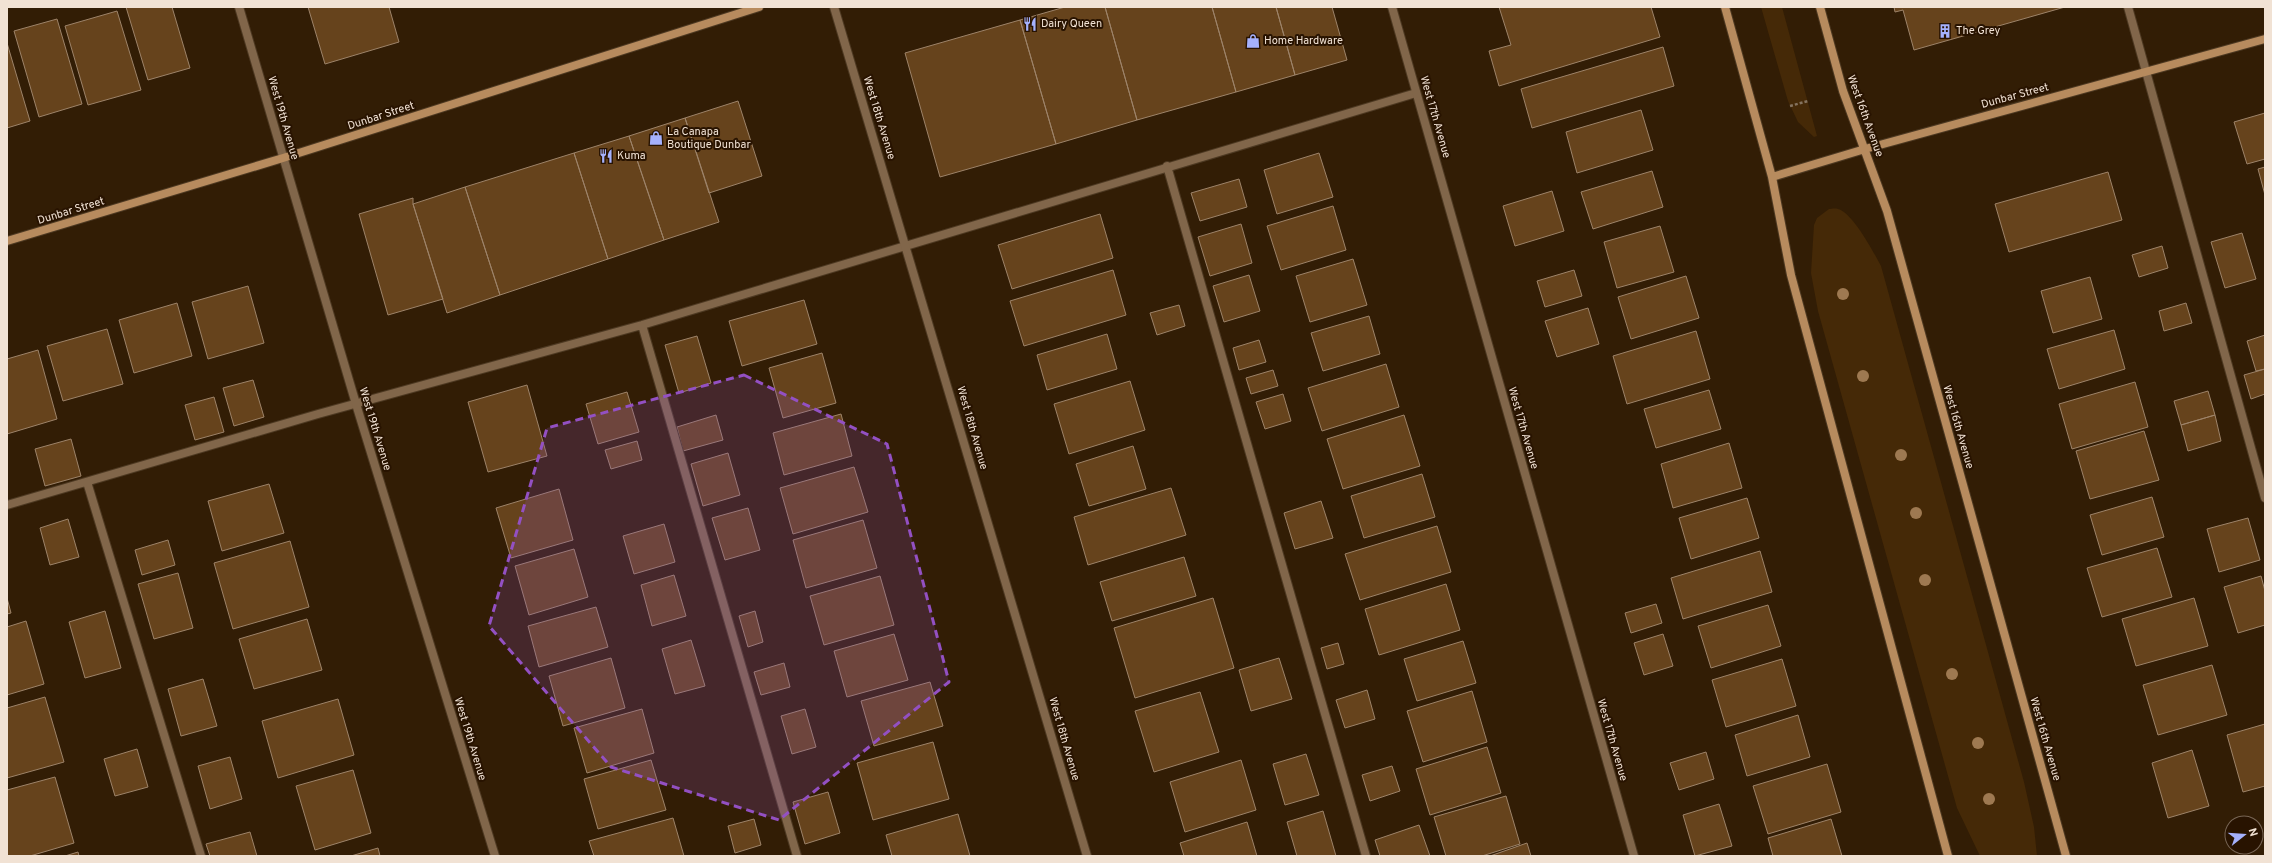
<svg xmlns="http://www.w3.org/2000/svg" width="2272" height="863" viewBox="0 0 2272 863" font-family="Overpass,sans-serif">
<rect width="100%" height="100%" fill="#321d05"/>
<path fill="#452907" d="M1761,7H1782L1817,136L1814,137L1798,122L1788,101Z
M1829,209C1831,209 1835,208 1838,209C1853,213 1874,253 1881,266L2024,782L2034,827L2037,856H1980L1957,808L1818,311L1811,273L1814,225L1817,218Z"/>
<path fill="#66431c" stroke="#9d8369" d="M126,7H172L190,68L148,80Z
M308,7H389L399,42L325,64Z
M1065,7H1105L1137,120L1056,144L1020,20Z
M1105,7H1212L1236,92L1137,120Z
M1212,7H1276L1295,75L1236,92Z
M1276,7H1332L1347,60L1295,75Z
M1499,7H1651L1660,37L1499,86L1489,51L1511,45Z
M1894,7H2065L1914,50L1903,10L1895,12Z
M117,11L141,90L88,105L65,26Z
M57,19L82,104L39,117L14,31Z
M1020,20L1056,144L940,177L905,53Z
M7,43L30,121L7,128Z
M1663,47L1674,86L1532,128L1521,89Z
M738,101L762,176L709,193L685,118Z
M1641,110L1653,150L1577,173L1566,132Z
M2265,113V159L2247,164L2234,122Z
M685,118L719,222L664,240L629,136Z
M629,136L664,240L608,259L574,153Z
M574,153L608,259L500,295L465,187Z
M1319,153L1333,197L1277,214L1264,170Z
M2265,167V195L2258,169Z
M1652,171L1663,207L1593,229L1581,192Z
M2108,172L2122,220L2009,252L1995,204Z
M1239,179L1247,207L1200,221L1191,193Z
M465,187L500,295L447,313L413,204Z
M1552,191L1564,231L1515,246L1503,206Z
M413,198V204L443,299L388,315L359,214Z
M1333,206L1346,250L1281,270L1267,226Z
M1100,214L1113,258L1012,289L998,245Z
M1241,224L1252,263L1210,276L1198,237Z
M1660,226L1674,272L1617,288L1604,242Z
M2242,233L2256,279L2225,288L2211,242Z
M2162,246L2168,268L2139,277L2132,255Z
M1353,259L1367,305L1310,322L1296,276Z
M1113,270L1126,315L1024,346L1010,301Z
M1574,270L1582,296L1545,307L1537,281Z
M1249,275L1260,311L1224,322L1213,286Z
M1686,276L1699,318L1631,339L1618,297Z
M2090,277L2102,319L2053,333L2041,291Z
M248,286L264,343L208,359L192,302Z
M804,300L817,344L742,366L729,321Z
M177,303L192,356L134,373L119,320Z
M2186,303L2192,323L2164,331L2159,311Z
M1179,305L1185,326L1157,335L1150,313Z
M1588,308L1599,344L1557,357L1545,321Z
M1369,316L1380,354L1323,371L1311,333Z
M107,329L123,384L63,401L47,346Z
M2114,330L2125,369L2059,389L2047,349Z
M1696,331L1710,379L1627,404L1613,356Z
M1107,334L1117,369L1047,390L1037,355Z
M2265,335V369L2256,371L2247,341Z
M697,336L711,383L679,393L665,345Z
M1259,340L1266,362L1239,370L1233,348Z
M38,350L57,419L7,434V359Z
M822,353L836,403L783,418L769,368Z
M1386,364L1399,407L1322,431L1308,388Z
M2265,369V394L2251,399L2244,375Z
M1273,370L1278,386L1251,394L1246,378Z
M253,380L264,417L234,426L223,388Z
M1130,381L1145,430L1069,454L1054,404Z
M2135,382L2148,427L2072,449L2059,404Z
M527,385L547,456L488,472L468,402Z
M1709,390L1721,429L1656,448L1644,409Z
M2208,391L2215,415L2181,425L2174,401Z
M627,392L639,432L598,444L586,404Z
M1283,394L1291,421L1265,429L1256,402Z
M214,397L224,432L195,440L185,405Z
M841,414L852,456L784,475L773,433Z
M716,415L723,440L683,451L677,427Z
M1404,415L1420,466L1343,489L1327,439Z
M2215,415L2221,441L2188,451L2181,425Z
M2144,431L2159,480L2090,499L2076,451Z
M71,439L81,476L45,486L35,449Z
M637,441L642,460L611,469L605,450Z
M1729,443L1742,488L1673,508L1661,464Z
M1133,446L1146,489L1089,506L1076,464Z
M728,453L740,495L703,506L691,464Z
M854,467L868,512L793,534L780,488Z
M1422,474L1435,517L1364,538L1351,496Z
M269,484L284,533L222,551L208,501Z
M1171,488L1186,535L1088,565L1074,517Z
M559,489L573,540L511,558L496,508Z
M2152,497L2164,537L2102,555L2090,515Z
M1747,498L1759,538L1691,559L1679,518Z
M1321,501L1333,538L1295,549L1284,513Z
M748,508L760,550L725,560L712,518Z
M2248,518L2260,560L2219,572L2207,529Z
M68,519L79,557L50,565L40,528Z
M863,520L877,568L806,588L793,540Z
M664,524L675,562L634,574L623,536Z
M1437,526L1451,572L1360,600L1345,554Z
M168,540L175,565L142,575L135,550Z
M290,541L309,607L233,629L214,563Z
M2157,548L2172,597L2102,617L2087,568Z
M574,549L588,597L529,615L515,566Z
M1760,551L1772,592L1683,619L1671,578Z
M1184,557L1196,596L1112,621L1100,582Z
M178,573L193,628L154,639L138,584Z
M674,575L686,616L652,626L641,585Z
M880,576L894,625L824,645L810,596Z
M2261,576L2265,591V625L2238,633L2224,587Z
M1446,584L1460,630L1379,655L1365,609Z
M7,598L11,613L7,614Z
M1213,598L1234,668L1135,698L1114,628Z
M2194,598L2208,646L2136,666L2122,619Z
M1656,604L1662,623L1631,633L1625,613Z
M1768,605L1781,646L1711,668L1698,626Z
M596,607L608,647L539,667L528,626Z
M105,611L121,668L85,678L69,622Z
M755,611L763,642L748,647L739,616Z
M307,619L322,670L254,689L239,639Z
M26,621L44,684L7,695V627Z
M894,634L908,680L847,697L834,651Z
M1663,634L1673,666L1644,675L1634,643Z
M691,640L705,686L675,694L662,649Z
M1463,641L1476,683L1417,701L1404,659Z
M1338,643L1344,664L1327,669L1321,648Z
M611,658L625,708L563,726L549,676Z
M1279,658L1292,699L1251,711L1239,670Z
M1782,659L1796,706L1726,727L1712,680Z
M784,663L790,687L761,695L754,672Z
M2212,665L2227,715L2158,735L2143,685Z
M203,679L217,726L181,736L168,689Z
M930,682L943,726L874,746L861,701Z
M1367,690L1375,719L1345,728L1336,700Z
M1472,691L1487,742L1423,762L1407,711Z
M1200,692L1219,752L1154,772L1135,711Z
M45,697L64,762L7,778V708Z
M338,699L354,755L278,778L262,721Z
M642,709L654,753L587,773L574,728Z
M805,709L816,747L792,754L781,716Z
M1798,715L1810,757L1747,776L1735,735Z
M2265,724V786L2243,792L2227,735Z
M933,742L949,799L873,820L857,763Z
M1487,747L1501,793L1430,815L1416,769Z
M137,749L148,787L115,796L104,759Z
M2192,750L2209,806L2168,818L2152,763Z
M1706,752L1714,779L1679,790L1670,763Z
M1306,754L1319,795L1285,805L1273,764Z
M230,757L242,799L210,809L198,766Z
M651,760L666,810L598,829L584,779Z
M1241,760L1256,810L1185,832L1170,782Z
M1827,764L1841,812L1768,834L1753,786Z
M1392,766L1400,791L1370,801L1362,775Z
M353,770L371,833L315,850L296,786Z
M55,777L74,843L30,856H7V790Z
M828,792L840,833L805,844L793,802Z
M1506,796L1520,844L1482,856H1446L1434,817Z
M1719,804L1732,846L1695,856L1683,815Z
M1323,811L1336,856H1297L1287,822Z
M958,814L970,856H892L886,835Z
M673,818L684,856H594L589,841Z
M754,819L761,845L735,853L728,826Z
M1831,819L1842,856H1773L1768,838Z
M1247,822L1257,856H1184L1180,843Z
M1419,825L1430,856H1380L1375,840Z
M250,832L257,856H210L206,844Z
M1527,843L1531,856H1490Z
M378,848L380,856H351Z
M78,852L79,856H65Z"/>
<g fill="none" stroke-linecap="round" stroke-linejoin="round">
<defs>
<path id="service" d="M2128,7L2265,498
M1167,166L1366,856
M642,325L797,856
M87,482L201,856
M7,505L318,414L642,325L1416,93"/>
<path id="minor" d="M239,7L356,404L495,856
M834,7L1087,856
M1392,7L1634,856"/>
<path id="secondary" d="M1725,7L1772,177L1791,275L1948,856
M1820,7L1843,91L1887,211L2066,856
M1772,177L1865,149L2265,39
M7,241L283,158L759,7"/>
</defs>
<use href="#service" stroke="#4d3922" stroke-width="10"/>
<use href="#minor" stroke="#4d3922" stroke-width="10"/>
<use href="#secondary" stroke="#4d3922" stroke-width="10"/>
<path stroke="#85735f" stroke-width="2.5" stroke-dasharray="3 2" stroke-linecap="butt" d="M1790,106L1808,101"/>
<use href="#service" stroke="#81664a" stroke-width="8"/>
<use href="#minor" stroke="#81664a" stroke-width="8"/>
<use href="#secondary" stroke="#b78b5e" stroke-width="8"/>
</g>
<g fill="#9e7951">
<circle cx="1843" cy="294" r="6"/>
<circle cx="1863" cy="376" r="6"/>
<circle cx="1901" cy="455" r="6"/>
<circle cx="1916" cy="513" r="6"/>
<circle cx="1925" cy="580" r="6"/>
<circle cx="1952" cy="674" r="6"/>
<circle cx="1978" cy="743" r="6"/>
<circle cx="1989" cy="799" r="6"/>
</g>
<path fill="#9350c3" fill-opacity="0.2" stroke="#9350c3" stroke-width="3" stroke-dasharray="8 5" stroke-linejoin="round" d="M744,375L887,444L949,682L779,820L611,767L489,626L547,428Z"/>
<defs>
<symbol id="restaurant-bare" viewBox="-9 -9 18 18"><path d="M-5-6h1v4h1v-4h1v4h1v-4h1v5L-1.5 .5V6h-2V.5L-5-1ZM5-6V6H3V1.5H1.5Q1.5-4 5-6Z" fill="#a5b1fc" stroke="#281300" stroke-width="2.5" paint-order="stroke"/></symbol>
<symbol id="building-bare" viewBox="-9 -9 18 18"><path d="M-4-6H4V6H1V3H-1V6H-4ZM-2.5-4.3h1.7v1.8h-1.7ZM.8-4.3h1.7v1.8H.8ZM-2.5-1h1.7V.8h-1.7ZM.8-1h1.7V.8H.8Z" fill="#a5b1fc" stroke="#281300" stroke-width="2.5" paint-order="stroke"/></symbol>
<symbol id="shop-bare" viewBox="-9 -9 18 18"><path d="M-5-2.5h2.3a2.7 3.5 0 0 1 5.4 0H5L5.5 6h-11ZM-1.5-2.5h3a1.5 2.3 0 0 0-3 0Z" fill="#a5b1fc" stroke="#281300" stroke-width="2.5" paint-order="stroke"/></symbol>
</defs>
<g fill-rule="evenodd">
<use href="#restaurant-bare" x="1020" y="14" width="20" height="20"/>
<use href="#building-bare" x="1935" y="21" width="20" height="20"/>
<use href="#shop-bare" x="1243" y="31" width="20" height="20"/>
<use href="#shop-bare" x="646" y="128" width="20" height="20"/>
<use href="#restaurant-bare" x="596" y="146" width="20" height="20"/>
</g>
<g text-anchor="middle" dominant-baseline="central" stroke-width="4" stroke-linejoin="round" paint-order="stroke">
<g font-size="11" fill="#f1e2d4" stroke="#281300" text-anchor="start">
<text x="1041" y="24">Dairy Queen</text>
<text x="1956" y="31">The Grey</text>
<text x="1264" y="41">Home Hardware</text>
<text x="667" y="132">La Canapa<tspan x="667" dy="13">Boutique Dunbar</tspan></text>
<text x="617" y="156">Kuma</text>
</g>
<g font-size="11" fill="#f1e2d4" stroke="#281300">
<text transform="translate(2015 96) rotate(-15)">Dunbar Street</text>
<text transform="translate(381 116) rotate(-18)">Dunbar Street</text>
<text transform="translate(1865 116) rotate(70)">West 16th Avenue</text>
<text transform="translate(1435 117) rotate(74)">West 17th Avenue</text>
<text transform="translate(283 118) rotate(74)">West 19th Avenue</text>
<text transform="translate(879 118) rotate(73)">West 18th Avenue</text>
<text transform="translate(71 211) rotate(-17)">Dunbar Street</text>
<text transform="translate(1958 427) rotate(74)">West 16th Avenue</text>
<text transform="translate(972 428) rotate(74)">West 18th Avenue</text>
<text transform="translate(1523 428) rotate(74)">West 17th Avenue</text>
<text transform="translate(375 429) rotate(73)">West 19th Avenue</text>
<text transform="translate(470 739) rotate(73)">West 19th Avenue</text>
<text transform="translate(1064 739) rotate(74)">West 18th Avenue</text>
<text transform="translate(2045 739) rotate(74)">West 16th Avenue</text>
<text transform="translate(1612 740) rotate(74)">West 17th Avenue</text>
</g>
</g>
<rect width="2272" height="863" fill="none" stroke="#f1e2d4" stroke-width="16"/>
<g transform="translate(2244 835) rotate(73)"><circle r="19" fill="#281300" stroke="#786655"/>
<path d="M0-3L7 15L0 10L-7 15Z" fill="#a5b1fc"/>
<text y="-6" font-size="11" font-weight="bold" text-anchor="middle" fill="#f1e2d4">N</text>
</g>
</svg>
